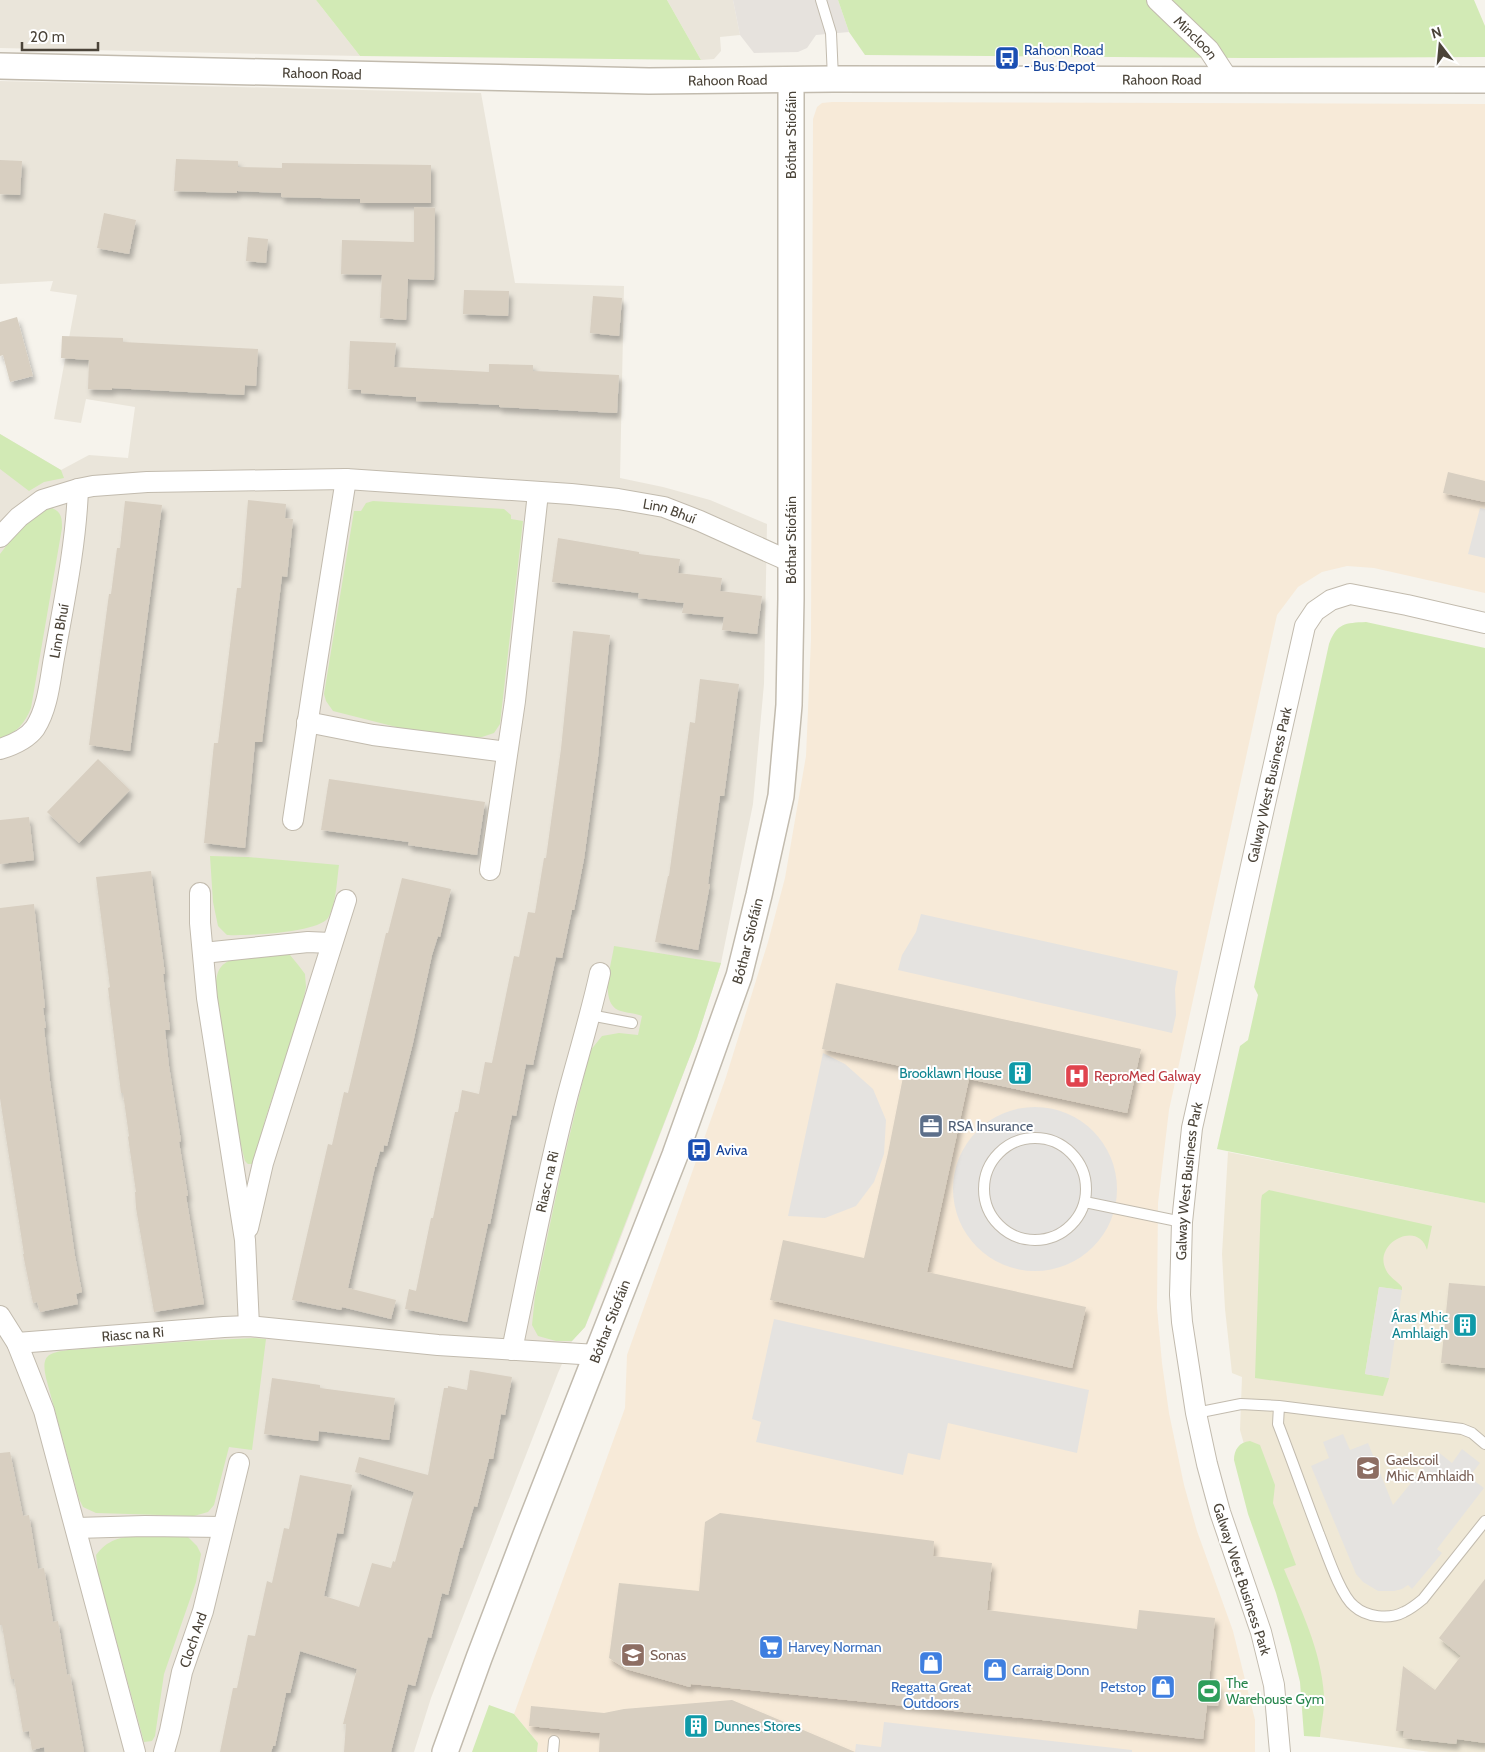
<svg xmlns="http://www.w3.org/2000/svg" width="1485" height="1752" viewBox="0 0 1485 1752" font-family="Cabin,sans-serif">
<defs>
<filter id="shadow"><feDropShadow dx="3" dy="5.5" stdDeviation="2.5" flood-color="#0004"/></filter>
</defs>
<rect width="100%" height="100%" fill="#f6f3ec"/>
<path fill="#eae5da" d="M0,0H316L360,56L0,48Z
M667,0H733L740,35L720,37L721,51L714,59L701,60Z
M0,81L481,93L515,283L624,286L620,478L663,487L710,500L767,524L764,684L753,804L721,963L697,1038L603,1284L585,1327L572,1341L558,1373L431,1698L414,1752H0V434L61,470L89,455L128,458L135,407L86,399L81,423L54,419L77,295L50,291L53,281L0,284Z"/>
<path fill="#f7ead8" d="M832,102L1485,104V593L1374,568L1347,566L1322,572L1298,587L1277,615L1169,1110L1158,1203L1157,1308L1162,1363L1169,1413L1184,1485L1197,1531L1233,1631L1255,1720V1752H537L538,1743L514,1714L625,1408L627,1355L726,1077L768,942L785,878L806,756L811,640L813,119L817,107L822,103Z"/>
<path fill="#e6e2dd" d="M733,0H838L849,32L816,35L807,48L798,52L754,53L740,35Z"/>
<path fill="#efe8d6" d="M1228,1152L1485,1203V1752H1430L1320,1737L1316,1696L1240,1430L1242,1377L1232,1373L1225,1309L1222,1254Z"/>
<path fill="#d2eab5" d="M316,0H667L701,60L360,56Z
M838,0H1474L1485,26V57L1243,58L865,55L849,32Z
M0,434L61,470L64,478L44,482L29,491L0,469Z
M373,501L504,509L511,515V519L523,521L500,724L494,733L482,737L468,738L404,729L333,711L326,701L324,694L354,511H361L366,503Z
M52,508C62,512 62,519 62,528L31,708C25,723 16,734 0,738V554C12,539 33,510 52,508Z
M1366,622L1485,648V1203L1217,1149L1240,1046L1248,1040L1258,995L1254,987L1329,644C1337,623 1345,623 1366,622Z
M210,856L248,857L339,865C337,879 336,906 328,918C317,933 246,936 227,935L218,926L213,902Z
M614,946L721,963L697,1038L585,1327L572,1341H556L538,1336L532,1325L535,1296L562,1167L590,1051L602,1036L619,1033L638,1035L642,1016C635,1013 625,1013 618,1010C599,1001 612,962 614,946Z
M278,952L290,955L299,966L305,974L306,987L302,1007L265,1120L257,1159L254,1164H248L245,1161L238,1134L215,990C216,984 216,975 219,970C227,954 263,953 278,952Z
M1269,1190L1432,1226L1427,1250C1419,1219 1372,1243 1386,1270C1389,1277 1397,1281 1402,1287V1290L1379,1287L1365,1374L1389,1378L1383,1396L1255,1378L1261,1201L1262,1195Z
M254,1338L266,1339L252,1450L229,1447L214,1505L208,1512L194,1516L96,1513L83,1507L79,1499L46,1378C41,1355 48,1353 68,1350L193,1341Z
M1250,1441L1260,1445L1275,1485L1273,1503L1296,1565L1284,1569C1301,1610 1321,1650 1324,1695C1325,1709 1321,1724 1320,1737L1304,1736L1300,1682L1291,1645L1276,1593L1248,1514L1234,1460C1234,1450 1239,1442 1250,1441Z
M139,1534L187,1536L197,1546L201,1554L196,1582L164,1674L155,1736L152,1741L144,1742L98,1573L96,1555C108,1539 120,1538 139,1534Z
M489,1705L514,1714L538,1743L537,1752H472Z"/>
<path fill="#e5e3e0" d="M1480,508L1485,509V558L1468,554Z
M921,914L1178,971L1175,989L1176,1015L1172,1033L898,970L902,955L916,932Z
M823,1053L845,1064L873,1089L886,1120L884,1154L874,1182L856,1206L825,1218L788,1216Z
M953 1189a82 82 0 1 1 164 0a82 82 0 1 1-164 0Z
M1379,1287L1402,1290L1389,1378L1365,1374Z
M774,1319L1089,1390L1077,1453L948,1423L940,1460L908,1453L903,1475L756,1442L761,1422L752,1419Z
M1343,1434L1350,1450L1368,1443L1393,1505L1437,1451L1452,1463L1462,1449L1480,1463L1469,1477L1484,1488L1437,1549L1442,1553L1412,1589L1408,1585L1402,1589L1394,1591H1378L1363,1582L1356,1574L1311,1466L1329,1458L1323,1442Z
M884,1722L1132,1750V1752H855L856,1744L881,1747Z"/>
<path fill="#d8cfc1" filter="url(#shadow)" d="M176,159L238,161V167L282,168V163L431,165V203H360V199L281,197V193L237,191V193L174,191Z
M0,160L22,161L20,195L0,194Z
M414,207L435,208L434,280L408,279L406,320L380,318L382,275L341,274L342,240L414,242Z
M104,213L136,220L129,254L97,248Z
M248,237L268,239L266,263L246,261Z
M464,290L509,291L508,316L463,314Z
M593,296L622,298L619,336L590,333Z
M17,317L33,376L10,382L3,355L0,356V322Z
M62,336L123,338V342L258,349L256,386L245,385L244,395L112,388V390L88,389L89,360L61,358Z
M350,341L396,343L394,367L489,372V364L533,365V371L619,375L617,413L499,407V405L416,401V397L361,393V390L348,389Z
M1448,472L1485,481V502L1443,493Z
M248,500L286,504L285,518L293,519L287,577L282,576L262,742H255L245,848L204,843L214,743H218L237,588H241Z
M125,501L162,505L130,751L89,745L109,594H111L117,548H120Z
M558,538L639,552V554L680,559L678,573L722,578L720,591L762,596L757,634L722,630L724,617L682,613L684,603L638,598L639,593L552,582Z
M573,631L610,635L598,757L584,859L574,910H572L562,958L556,957L533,1065L526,1064L516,1116L512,1115L490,1224H488L467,1322L405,1309L409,1289L416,1291L431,1218H433L455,1112H458L462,1090L479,1094L485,1062L492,1063L514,956L519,957L528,912L535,913L544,858H546L561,749Z
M700,679L739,684L724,796H720L708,884H710L698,950L655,942L668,876H669L690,722L695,723Z
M98,759L130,790L79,843L47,812Z
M329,779L485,802L477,855L408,845L409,842L321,830Z
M29,817L34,860L0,864V820Z
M151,871L165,974H163L170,1030H165L169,1066L181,1141L179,1142L188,1196H186L204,1304L154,1312L136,1208L135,1192H136L128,1137L129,1136L123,1093H121L108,988L110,987L96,877Z
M402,878L451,889L440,937L438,936L432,955L413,1043L387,1146L384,1145L383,1152L380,1151L376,1167H375L348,1288L396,1300L391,1319L342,1307L341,1310L292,1300L328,1144L332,1145L344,1092L348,1093L386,933H388Z
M34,904L45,1008H43L46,1028H44L50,1081L75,1256L82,1292L76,1294L78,1304L40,1312L37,1302L33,1303L23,1254H24L0,1098V908Z
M836,983L1141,1049L1127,1113L969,1079L927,1272L1086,1307L1072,1368L770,1300L783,1240L864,1258L888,1153L905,1067L822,1049Z
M1449,1283L1485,1286V1368L1441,1363Z
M470,1370L512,1377L505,1415L501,1414L493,1459H489L477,1507L474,1506L462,1548H460L448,1595L442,1593L431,1638L428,1637L415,1686L408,1684L391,1752H344L346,1724H343L357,1669L300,1651L290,1693H286L275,1746H273L271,1752H220L233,1688H237L248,1635L255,1636L267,1581L272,1583L284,1528L289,1529L300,1475L352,1485L343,1534L337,1533L324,1596L359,1607L372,1563L391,1568L393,1561L395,1562L414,1492L355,1472L359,1457L428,1475L444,1388H448V1386L467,1390Z
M272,1378L320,1385V1388L395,1398L389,1440L319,1431L318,1441L264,1434Z
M10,1452L23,1516L29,1515L38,1569L44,1568L53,1622L58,1621L67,1675L70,1674L84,1752H45L44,1747L32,1750L29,1731L23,1732L14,1679H11L2,1625H0V1453Z
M720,1513L934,1541L933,1556L992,1563L987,1610L1137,1629L1139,1610L1215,1618L1209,1682L1219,1684L1218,1706L1207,1705L1203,1739L1042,1720L691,1684L690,1687L626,1669L609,1658L619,1583L699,1591L705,1522Z
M1485,1579V1743L1457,1739L1456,1744L1403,1738L1404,1731H1396L1403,1666L1435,1690L1461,1656L1439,1638Z
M732,1700L855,1752H599L600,1733L529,1726L531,1706L604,1713L624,1709Z"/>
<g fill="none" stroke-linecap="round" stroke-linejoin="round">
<defs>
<path id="service" d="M821,0L831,33L833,78
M590,1015L632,1023
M984 1189a51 51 0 1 1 102 0a51 51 0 1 1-102 0Z
M1085,1202L1182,1222
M1279,1406L1278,1424C1292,1460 1305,1497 1319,1534C1326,1551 1340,1595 1354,1606C1366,1617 1389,1620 1404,1612C1411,1609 1417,1604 1423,1599L1485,1521
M1196,1413L1241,1404L1279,1406L1462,1429L1472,1433L1485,1444
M553,1752L554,1741"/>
<g id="minor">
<path id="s1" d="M1157,0L1209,50L1228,79"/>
<path id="s2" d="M0,537L19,517L42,500L78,489L93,486L147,482L346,479L571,494L618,499L664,507L700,521L791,562"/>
<path d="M307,722L373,735L507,752"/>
<path id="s3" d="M0,749C13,745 27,739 35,728C48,708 50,680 54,658C64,602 76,545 78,489"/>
<path d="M293,820L314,680L346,479"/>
<path d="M490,870L515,701L538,493"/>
<path d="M200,893V923L207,998L245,1240L249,1326"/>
<path d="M203,953L308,942L331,943"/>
<path d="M248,1228L263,1163L346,900"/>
<path d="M0,1316L17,1343L44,1411L135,1752"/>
<path id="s4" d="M17,1343L224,1327L249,1326L438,1345L597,1355"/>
<path id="s5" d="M512,1350C530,1264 546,1178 568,1094C579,1053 591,1014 600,973"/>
<path d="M76,1528L145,1526L223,1527"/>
<path id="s6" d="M164,1752L170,1731L182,1672L203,1611L239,1463"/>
<path id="s7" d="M1280,1752L1274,1685L1261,1632L1220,1512L1207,1464L1196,1413L1182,1322L1180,1295L1182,1222L1192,1128L1305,626L1315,611L1331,600L1350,594L1407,605L1485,623"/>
</g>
<g id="tertiary">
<path id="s8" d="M0,66L649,81L833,79L1485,80"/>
<path id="s9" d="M445,1752L479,1658L527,1532L675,1155L739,976L759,895L781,796L789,705L791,599V80"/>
</g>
</defs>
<use href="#service" stroke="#c2bbae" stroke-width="12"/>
<use href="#minor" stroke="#c2bbae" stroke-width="22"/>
<use href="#tertiary" stroke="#c2bbae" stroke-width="28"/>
<use href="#service" stroke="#fff" stroke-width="10"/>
<use href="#minor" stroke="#fff" stroke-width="20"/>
<use href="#tertiary" stroke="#fff" stroke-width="25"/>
</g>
<defs>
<symbol id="bus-square" viewBox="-11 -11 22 22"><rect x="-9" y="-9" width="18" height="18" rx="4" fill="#1a4fb4" stroke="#fff"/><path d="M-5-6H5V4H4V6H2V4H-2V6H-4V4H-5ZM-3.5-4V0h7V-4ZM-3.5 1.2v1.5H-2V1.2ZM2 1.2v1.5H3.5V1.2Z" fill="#fff"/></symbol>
<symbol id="building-square" viewBox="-11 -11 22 22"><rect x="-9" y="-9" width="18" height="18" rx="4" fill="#0f9aa8" stroke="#fff"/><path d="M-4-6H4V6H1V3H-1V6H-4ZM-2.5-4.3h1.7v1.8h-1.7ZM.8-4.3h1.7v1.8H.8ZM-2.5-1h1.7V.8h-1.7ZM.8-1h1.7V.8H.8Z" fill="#fff"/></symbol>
<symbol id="hospital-square" viewBox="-11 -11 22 22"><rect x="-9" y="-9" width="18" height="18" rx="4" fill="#e0444e" stroke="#fff"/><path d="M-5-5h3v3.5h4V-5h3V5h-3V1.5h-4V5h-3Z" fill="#fff"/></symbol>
<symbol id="office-square" viewBox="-11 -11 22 22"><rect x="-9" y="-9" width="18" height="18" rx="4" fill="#5c6f8a" stroke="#fff"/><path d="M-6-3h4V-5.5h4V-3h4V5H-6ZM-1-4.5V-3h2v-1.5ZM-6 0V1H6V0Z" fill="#fff"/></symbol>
<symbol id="school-square" viewBox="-11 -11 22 22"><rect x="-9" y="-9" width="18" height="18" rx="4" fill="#8d6e63" stroke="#fff"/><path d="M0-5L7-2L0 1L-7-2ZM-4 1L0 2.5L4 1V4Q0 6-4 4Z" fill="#fff"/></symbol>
<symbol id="supermarket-square" viewBox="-11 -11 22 22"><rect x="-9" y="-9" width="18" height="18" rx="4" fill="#3f7fe0" stroke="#fff"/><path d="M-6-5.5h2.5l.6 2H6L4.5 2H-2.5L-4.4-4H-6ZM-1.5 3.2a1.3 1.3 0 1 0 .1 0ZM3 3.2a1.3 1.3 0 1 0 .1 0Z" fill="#fff"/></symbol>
<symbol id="shop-square" viewBox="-11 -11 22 22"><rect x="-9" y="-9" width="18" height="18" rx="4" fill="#3f7fe0" stroke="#fff"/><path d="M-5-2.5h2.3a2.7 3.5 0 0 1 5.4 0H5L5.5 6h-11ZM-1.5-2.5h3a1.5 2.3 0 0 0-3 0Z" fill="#fff"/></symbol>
<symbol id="stadium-square" viewBox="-11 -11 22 22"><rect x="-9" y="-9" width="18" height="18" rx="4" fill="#2e9e5b" stroke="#fff"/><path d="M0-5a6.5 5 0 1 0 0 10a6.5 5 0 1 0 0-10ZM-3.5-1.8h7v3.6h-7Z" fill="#fff"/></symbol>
</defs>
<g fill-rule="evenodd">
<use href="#bus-square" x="993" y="44" width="28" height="28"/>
<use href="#building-square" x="1006" y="1059" width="28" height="28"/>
<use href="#hospital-square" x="1063" y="1062" width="28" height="28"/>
<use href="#office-square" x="917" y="1112" width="28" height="28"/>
<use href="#bus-square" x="685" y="1136" width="28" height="28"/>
<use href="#building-square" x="1451" y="1311" width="28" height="28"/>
<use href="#school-square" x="1354" y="1454" width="28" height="28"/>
<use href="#supermarket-square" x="757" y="1633" width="28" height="28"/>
<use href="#school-square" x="619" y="1641" width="28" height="28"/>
<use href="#shop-square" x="917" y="1649" width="28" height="28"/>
<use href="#shop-square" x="981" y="1656" width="28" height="28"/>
<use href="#shop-square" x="1149" y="1673" width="28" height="28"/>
<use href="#stadium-square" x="1195" y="1677" width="28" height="28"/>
<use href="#building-square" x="682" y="1712" width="28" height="28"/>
</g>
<g text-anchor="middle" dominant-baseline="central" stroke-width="4" stroke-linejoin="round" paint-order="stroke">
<g font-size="14" fill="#4b4439" stroke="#fff">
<text stroke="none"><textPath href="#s1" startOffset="54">Mincloon</textPath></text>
<text stroke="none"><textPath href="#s8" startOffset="322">Rahoon Road</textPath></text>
<text stroke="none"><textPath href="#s8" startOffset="1162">Rahoon Road</textPath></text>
<text stroke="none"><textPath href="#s8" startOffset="728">Rahoon Road</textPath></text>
<text transform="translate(791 135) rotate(-90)">Bóthar Stiofáin</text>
<text stroke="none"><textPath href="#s2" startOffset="688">Linn Bhuí</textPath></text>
<text transform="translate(791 540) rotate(-90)">Bóthar Stiofáin</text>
<text stroke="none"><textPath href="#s3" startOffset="142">Linn Bhuí</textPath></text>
<text stroke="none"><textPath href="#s7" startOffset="989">Galway West Business Park</textPath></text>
<text stroke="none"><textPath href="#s9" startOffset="866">Bóthar Stiofáin</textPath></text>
<text stroke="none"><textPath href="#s5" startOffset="172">Riasc na Ri</textPath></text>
<text stroke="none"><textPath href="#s7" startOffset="584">Galway West Business Park</textPath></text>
<text stroke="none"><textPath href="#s9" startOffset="461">Bóthar Stiofáin</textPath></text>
<text stroke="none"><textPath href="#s4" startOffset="116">Riasc na Ri</textPath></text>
<text transform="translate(1242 1579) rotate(72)">Galway West Business Park</text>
<text stroke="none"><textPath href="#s6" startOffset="116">Cloch Ard</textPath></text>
</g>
<g font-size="14" fill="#164399" stroke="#fff" text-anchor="start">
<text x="1024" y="50">Rahoon Road<tspan x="1024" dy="16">- Bus Depot</tspan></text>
<text x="716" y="1150">Aviva</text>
</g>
<g font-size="14" fill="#0d838f" stroke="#fff" text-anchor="end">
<text x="1002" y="1073">Brooklawn House</text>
<text x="1448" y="1317">Áras Mhic<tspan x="1448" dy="16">Amhlaigh</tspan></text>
<text x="714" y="1726" text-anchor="start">Dunnes Stores</text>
</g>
<g font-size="14" fill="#be3a42" stroke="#fff" text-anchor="start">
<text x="1094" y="1076">ReproMed Galway</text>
</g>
<g font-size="14" fill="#4e5e75" stroke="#fff" text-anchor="start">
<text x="948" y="1126">RSA Insurance</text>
</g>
<g font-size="14" fill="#785e54" stroke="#fff" text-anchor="start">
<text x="1386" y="1460">Gaelscoil<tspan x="1386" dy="16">Mhic Amhlaidh</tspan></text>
<text x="650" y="1655">Sonas</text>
</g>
<g font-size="14" fill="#366cbe" stroke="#fff" text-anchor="start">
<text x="788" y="1647">Harvey Norman</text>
<text x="1012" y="1670">Carraig Donn</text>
<text x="931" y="1687" text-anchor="middle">Regatta Great<tspan x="931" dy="16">Outdoors</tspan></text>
<text x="1146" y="1687" text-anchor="end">Petstop</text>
</g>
<g font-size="14" fill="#27864d" stroke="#fff" text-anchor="start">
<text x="1226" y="1683">The<tspan x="1226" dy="16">Warehouse Gym</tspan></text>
</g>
</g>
<g transform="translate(1440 45) rotate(344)" stroke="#ffffff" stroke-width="4" paint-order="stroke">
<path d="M0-4L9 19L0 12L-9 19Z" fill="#4b4439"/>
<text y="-8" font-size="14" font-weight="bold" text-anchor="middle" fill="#4b4439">N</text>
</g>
<path d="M22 42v8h76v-8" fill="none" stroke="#4b4439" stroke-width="2.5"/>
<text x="30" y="42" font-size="15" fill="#4b4439" stroke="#ffffff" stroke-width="4" paint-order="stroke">20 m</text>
</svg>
